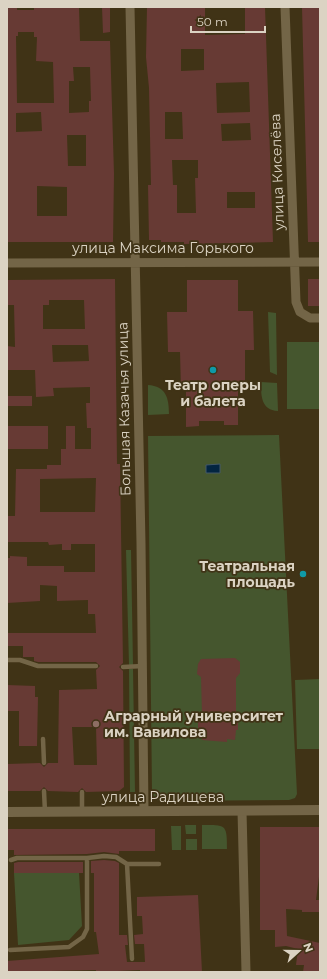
<svg xmlns="http://www.w3.org/2000/svg" width="327" height="979" viewBox="0 0 327 979" font-family="Montserrat,sans-serif">
<rect width="100%" height="100%" fill="#403316"/>
<path fill="#45562e" d="M268,312L276,313L277,375L270,372Z
M287,342H320V409H287Z
M261,382L277,383L278,411C261,410 261,396 261,382Z
M148,385C166,386 169,398 169,414L148,415Z
M279,435L297,794L295,798L289,800L159,801L154,798L152,792L148,436Z
M126,550H131L133,665H129Z
M129,669H133L135,792H130Z
M320,679V749H297L295,680Z
M185,825H196V834H186Z
M202,825C226,825 227,824 227,849H202Z
M171,826H181V850H172Z
M186,839H197V850H186Z
M14,873H79L82,926L69,940L18,945Z"/>
<path fill="#032541" stroke="#445968" d="M220,464V473H206V465Z"/>
<path fill="#673a34" fill-rule="evenodd" d="M7,7H17V10H34V7H79L80,41H110L114,174L113,242H7ZM18,32H34V37H37L36,61L53,62L54,103H17L16,36H18ZM73,67H90L91,101H89V112L69,113V81H74ZM41,112L42,131L16,132V113ZM67,135H86V166H68ZM37,186L67,187V216H37Z
M102,7H110V32L103,33Z
M147,7H205V35L245,34V7H265L273,242L184,244V242H161V240H149L148,185H151L149,88L146,57ZM181,49H204V70L181,71ZM249,82L250,112L217,113L216,83ZM165,112H182L183,139H165ZM250,123L251,140L222,141L221,124ZM172,160H198V178H195L196,213H177V185H173ZM227,192H255V208H227Z
M302,7H320V242H308Z
M115,279L117,464H120L123,663L119,667L123,671L124,787L119,791L86,792L82,788L78,792L48,791L44,787L40,791H7V764L40,763L44,767L48,763H58L59,690L97,689L96,670L100,666L96,662H38L34,661V657H23V646H7V633H96L95,614H88V600L57,601V586L40,585V601L7,603V558H10V556L27,557V566H64V572H95V544H71V550H62V544L49,545L48,542H7V516H15L16,469H47V465H61V449H66V426H75V449H91V428H87L86,403H90V387L53,388L54,396L36,397L35,370H7V346L15,347L14,305H7V280ZM49,300H84L85,329H43V305H49ZM52,345H88L89,361L53,362ZM96,478L95,512H40V479ZM72,727H96L97,765H74Z
M308,279H320V306H308Z
M187,280H238V311H253L254,350H245V388H238V425H224V421H199V426L186,427V390H181L180,352H168L167,312H187Z
M7,396H32V406H7Z
M7,426H48V449H7Z
M235,658L240,662V673L236,678V712H238V730H236L235,740L227,739V742L202,740V731L198,732V714H202L201,677L197,674L198,664L201,659Z
M7,685L35,686V697H38L37,746H19V711H7Z
M260,827H320V869L316,900H320V912H302V910L286,909L287,936L320,943V972H303L304,965H296L298,949L286,946L275,947V930H260Z
M7,829H155V851H119V854L104,852L87,854L14,855V850H7Z
M104,860L115,861L119,863V935H127L128,945H125L127,962H145L144,944H135L134,935L143,934L142,916H137V897L198,895L202,972H140V970L96,972V970L7,972V961L99,954L96,932H94V873H91V861Z
M18,862H83V873H14V863Z"/>
<g fill="none" stroke-linecap="round" stroke-linejoin="round">
<path stroke="#736547" stroke-width="4.5" d="M7,660H20L38,666H96
M123,667L143,666
M43,739L44,763
M44,791L45,812
M82,792V811
M11,860L17,858H87L104,856L116,857L127,864
M10,950L69,947L83,937L87,929V858
M132,959L127,864H159"/>
<path stroke="#736547" stroke-width="9" d="M130,7L141,543L144,811
M285,7L296,302L300,312L310,318H320
M7,263L320,262
M242,811L246,972"/>
<path stroke="#736547" stroke-width="10" d="M7,812L320,810"/>
</g>
<g fill="#0f9aa8" stroke="#403316" stroke-width="1.5">
<circle cx="213" cy="370" r="4"/>
<circle cx="303" cy="574" r="4"/>
</g>
<circle fill="#8d6e63" stroke="#403316" stroke-width="1.5" cx="96" cy="724" r="4"/>
<g text-anchor="middle" dominant-baseline="central" stroke-width="3.5" stroke-linejoin="round" paint-order="stroke">
<g font-size="14" fill="#dbd3c3" stroke="#403316">
<text transform="translate(277 172) rotate(-92)">улица Киселёва</text>
<text x="163" y="248">улица Максима Горького</text>
<text transform="translate(124 409) rotate(-91)">Большая Казачья улица</text>
<text x="163" y="797">улица Радищева</text>
</g>
<g font-size="14" font-weight="bold" fill="#dbd3c3" stroke="#403316">
<text x="213" y="385">Театр оперы<tspan x="213" dy="16">и балета</tspan></text>
<text x="295" y="566" text-anchor="end">Театральная<tspan x="295" dy="16">площадь</tspan></text>
<text x="104" y="716" text-anchor="start">Аграрный университет<tspan x="104" dy="16">им. Вавилова</tspan></text>
</g>
</g>
<rect width="327" height="979" fill="none" stroke="#dbd3c3" stroke-width="16"/>
<g transform="translate(299 951) rotate(69)" stroke="#403316" stroke-width="3" paint-order="stroke">
<path d="M0-3L7 15L0 10L-7 15Z" fill="#dbd3c3"/>
<text y="-6" font-size="11" font-weight="bold" text-anchor="middle" fill="#dbd3c3">N</text>
</g>
<path d="M191 26v6h74v-6" fill="none" stroke="#dbd3c3" stroke-width="2"/>
<text x="197" y="26" font-size="12" fill="#dbd3c3" stroke="#403316" stroke-width="3" paint-order="stroke">50 m</text>
</svg>
